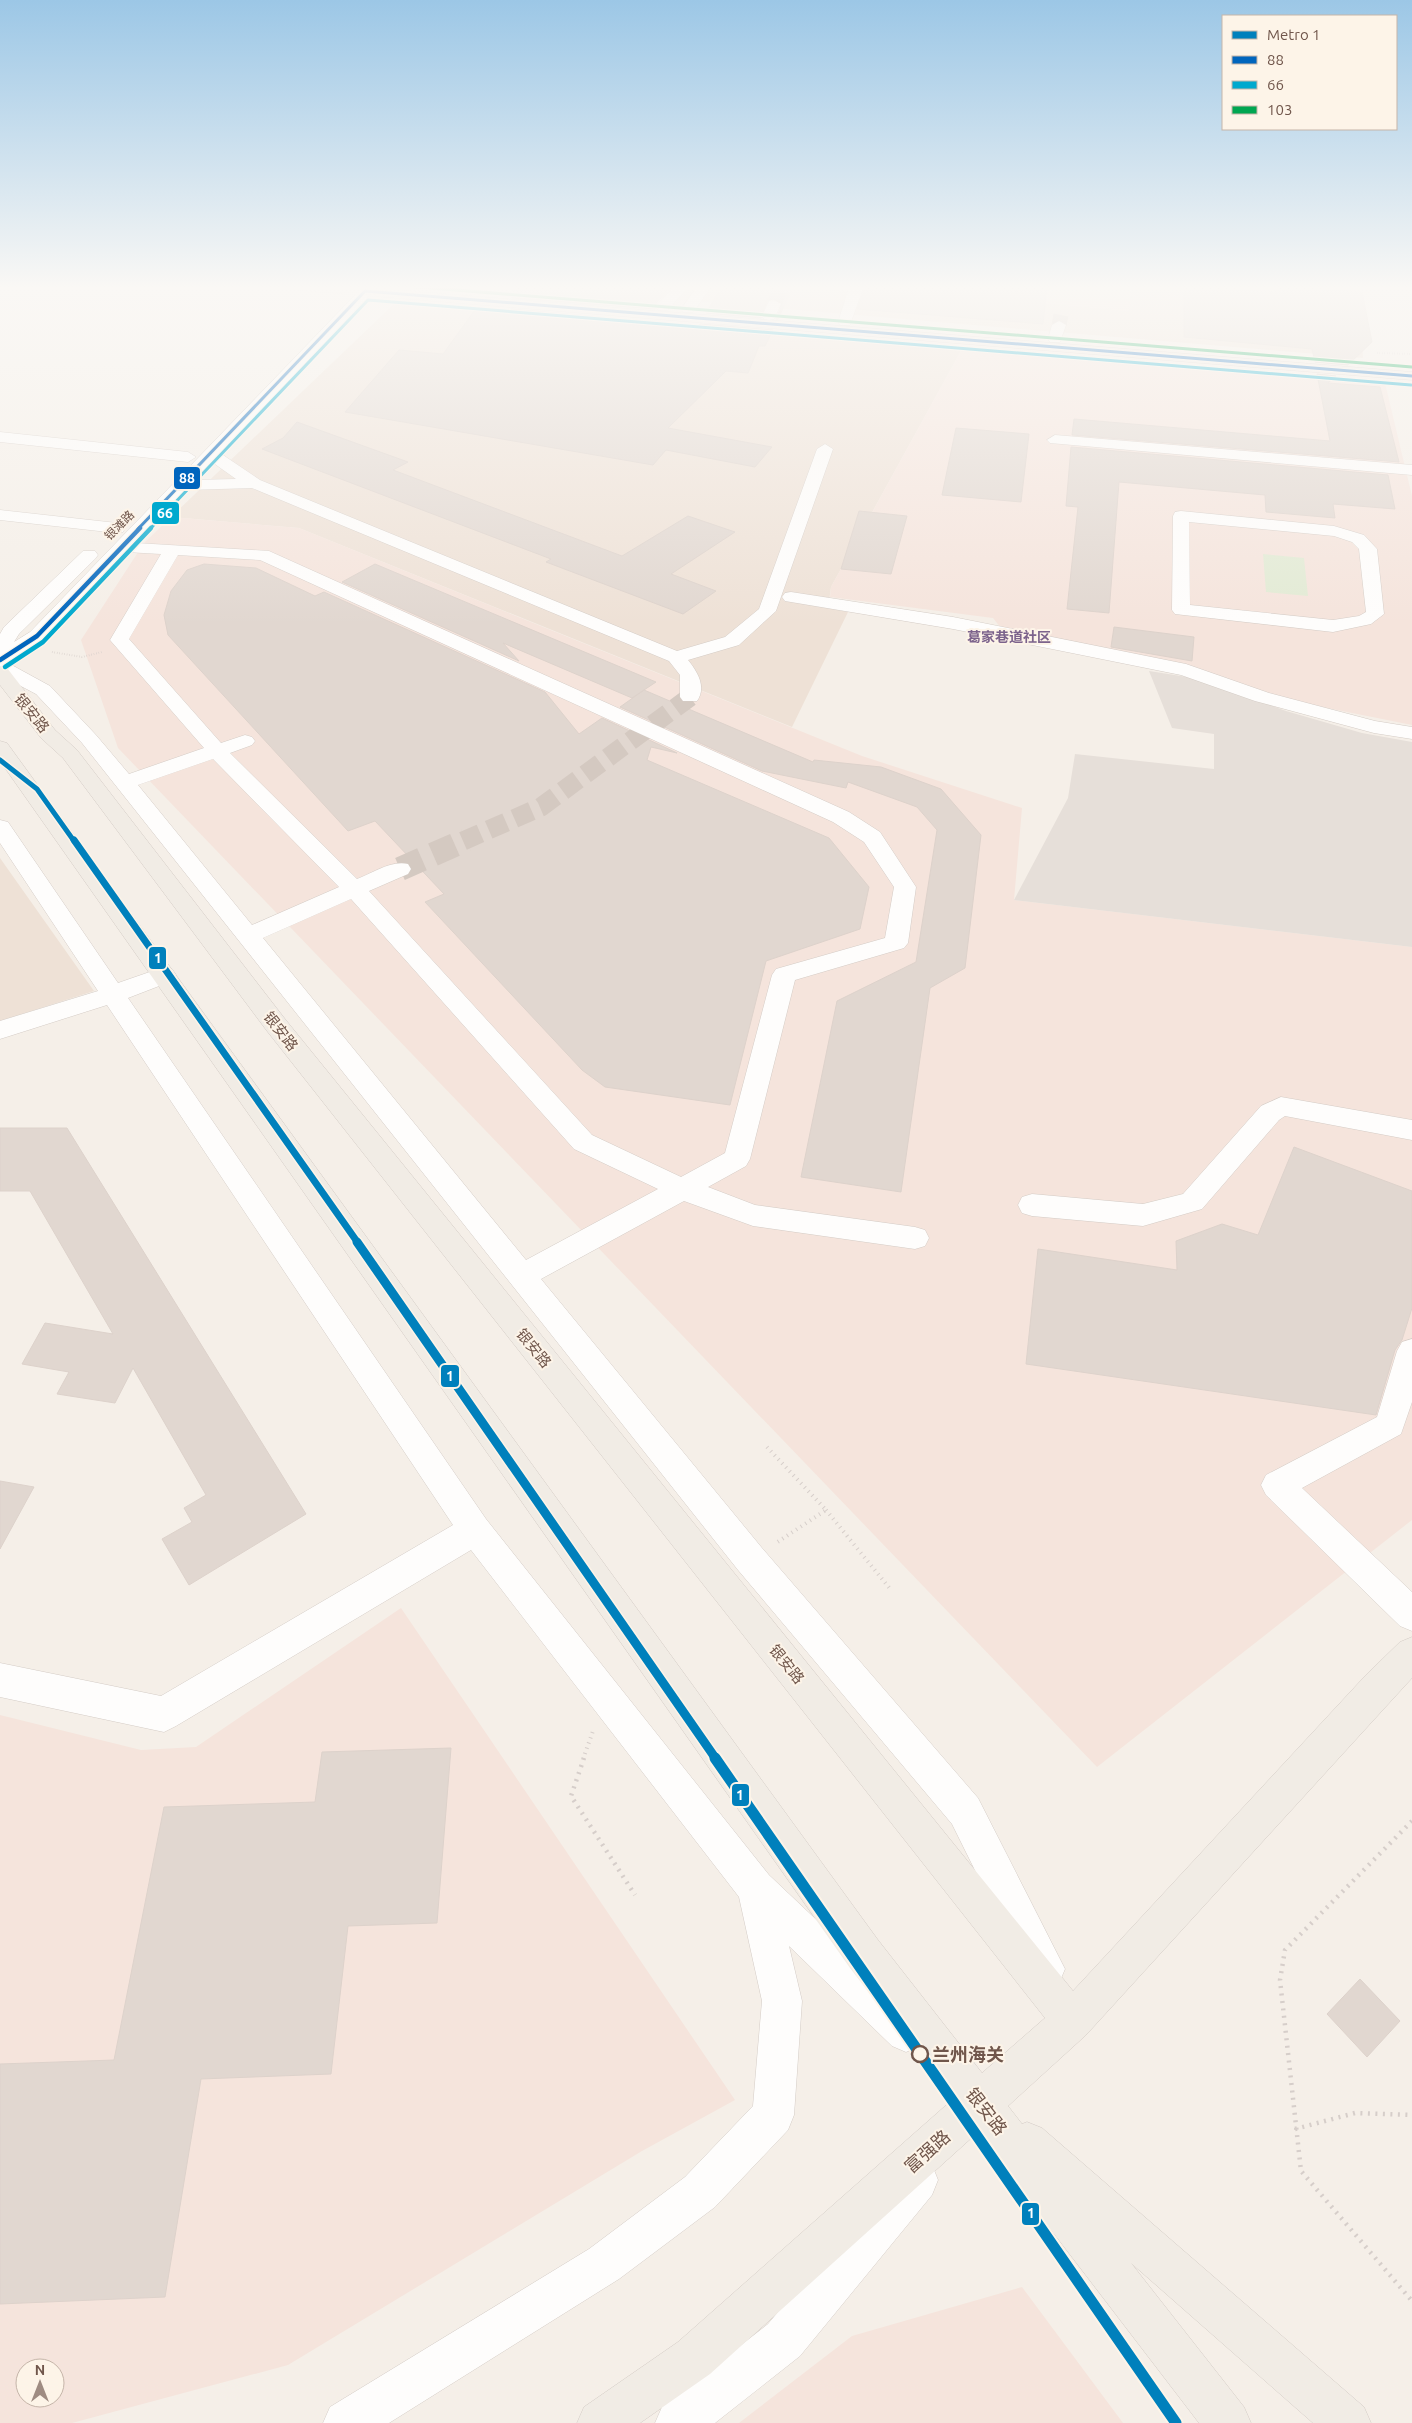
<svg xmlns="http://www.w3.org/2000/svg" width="1412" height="2423" viewBox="0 0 1412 2423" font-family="Ubuntu,'Noto Sans SC',sans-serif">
<rect width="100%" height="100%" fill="#f5efe8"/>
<path fill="#eee1d6" d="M516,286H1016L1014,300L1129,311L1131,286H1358L1363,358Z
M396,302L962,349L831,587L828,608L848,612L792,727L299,528L171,517Z
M0,858L94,991L0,1021Z"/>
<path fill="#f5e4dc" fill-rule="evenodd" d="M1016,286H1131L1129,311L1014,300Z
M962,349L1385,383L1412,496V725L1267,696L1001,628L993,618L830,597L831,587Z
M171,517L299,528L862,756L1022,808L1014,900L1412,947V1520L1097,1767L118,748L81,640L144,543Z
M401,1608L735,2100L642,2151L288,2365L72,2423H0V1715L141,1750L196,1747ZM25,2368H55V2398H25Z
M1022,2287L1123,2423H739L852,2336Z"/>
<path fill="#e6dfd9" d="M1149,671L1200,679L1286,711L1362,733L1412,742V947L1014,900L1068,798L1075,754L1214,769V734L1172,728Z"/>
<path fill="#e2ead4" d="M1263,554L1304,558L1308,596L1266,592Z"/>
<path fill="#e1d7d0" stroke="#ddd2cb" d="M512,286H672L656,303L655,309L512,298Z
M722,286H727L791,291L778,319H776L783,303L774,298L767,300L761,318L706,313Z
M864,286H1047L1043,324L857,309L865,289Z
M1184,286L1277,292V287H1292L1362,292L1372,342L1348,365L1315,362L1312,349L1184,337Z
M511,309L699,326L700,324L773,330L765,346H759L748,373L726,371L668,428L772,447L755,467L666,450L653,465L345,412L399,350L443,354L475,310L511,313Z
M1317,374L1336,376L1328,383L1380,387L1399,462L1072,435L1074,419L1330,441Z
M297,422L408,462L393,470L622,556L688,516L735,532L671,574L716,591L683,614L546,562L551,559L262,449L283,438Z
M956,428L1029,434L1021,502L942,495Z
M1071,447L1388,475L1395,509L1333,504L1335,518L1266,512L1265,495L1119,482L1109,613L1067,609L1078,507L1066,506Z
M859,511L907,516L891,574L841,569Z
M204,564L256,568L315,596L324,592L545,692L579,734L602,718L677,753L651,747L647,760L829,838L869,887L860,929L766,961L730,1105L605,1087L582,1070L425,902L444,894L375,821L348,831L168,635L164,615L171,591L187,570Z
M375,564L656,682L632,698L503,643L519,661L342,582Z
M1114,627L1194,637L1192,661L1111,647Z
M644,690L813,762L814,760L881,767L941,789L981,835L965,968L930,988L901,1192L801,1177L837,1001L916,962L937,830L917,807L848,782L846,788L762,771L620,707Z
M0,1128H67L306,1514L189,1585L162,1539L192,1522L184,1508L206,1495L133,1368L115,1403L57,1394L69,1372L22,1364L45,1323L113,1334L30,1191H0Z
M1294,1147L1412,1191V1308L1402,1340L1395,1350L1376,1415L1026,1364L1038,1249L1177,1270L1176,1241L1222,1224L1258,1235Z
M0,1481L34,1487L0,1549Z
M451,1748L437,1923L348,1926L331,2074L201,2079L165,2297L0,2304V2064L114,2060L164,1807L315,1802L322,1752Z
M1360,1979L1400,2021L1367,2057L1327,2014Z"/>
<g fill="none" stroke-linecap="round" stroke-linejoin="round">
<path stroke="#d4c9c1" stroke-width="15" stroke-dasharray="15 8" stroke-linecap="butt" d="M774,304L780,290
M1059,325L1061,315"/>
<path stroke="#d4c9c1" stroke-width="19" stroke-dasharray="19 9" stroke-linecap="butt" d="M463,841L541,807L690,697"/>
<path stroke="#d4c9c1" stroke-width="24" stroke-dasharray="24 12" stroke-linecap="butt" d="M400,869L466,840"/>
<defs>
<path id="minor" d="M364,286H378L220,453L260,480L677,651L725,637L759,609L817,449L825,444L833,449L776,611L739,645L688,660C697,671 707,687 697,701H683L680,697V675L669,661L252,488L186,490L136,543L269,551L849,812L880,832L916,887L908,943L904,948L795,980L750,1159L746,1166L708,1187L755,1205L915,1227L925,1230L929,1238L925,1246L915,1249L753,1226L684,1201L541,1279L762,1548L978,1798L1065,1969L1059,1983L1045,1989L1031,1983L952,1824L738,1570L82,743L36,694L0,675V634L4,627L83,551H95L98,555L95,559L19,634L14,642L30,632ZM212,462L236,479L195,480ZM126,552L161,554L110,640L204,748L129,774L96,735L50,686L8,663L44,640ZM178,555L260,560L833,822L864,842L894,887L885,938L776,969L772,975L725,1153L681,1177L592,1135L369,891L408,874L411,869L408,864C391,860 373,873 357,879L230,753L252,745L255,741L252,737L245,735L221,743L129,639ZM213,759L339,887L252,925L138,785ZM351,899L574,1149L658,1189L526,1260L263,938Z
M675,286H689L668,310H658L656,307L658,304Z
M698,286H712L693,312H683L681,309Z
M823,286H861L863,288L850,325H840L838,322L848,291L830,290Z
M774,300L781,304L774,319L769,320L764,319L762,316L769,301Z
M1059,321L1066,325L1060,342H1050L1048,339L1052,325Z
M0,432L188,452L196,457L188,462L0,442Z
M1055,435L1412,465V475L1050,443L1047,440Z
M0,510L117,523L123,524L125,528L123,532L117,533L0,520Z
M1181,511L1334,526L1364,535L1377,549L1384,614L1371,624L1333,632L1175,614L1172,610L1173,516L1175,512ZM1189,522L1334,536L1352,542L1359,549L1366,612L1359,616L1333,620L1190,605Z
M791,592L953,617L1186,664L1269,693L1375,721L1412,727V739L1374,733L1255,701L1181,675L953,629L785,601L782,597L785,593Z
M0,820L8,822L118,983L164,967L172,969L176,975L172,981L128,998L486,1519L769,1875L920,2018L926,2032L920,2046L906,2052L892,2046L789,1946L802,2001L794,2115L788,2130L715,2207L619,2279L389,2423H323L330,2407L589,2249L685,2177L753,2106L762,2001L739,1897L471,1550L176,1726L164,1732L0,1697V1663L161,1696L453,1525L107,1005L0,1039V1021L98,991L0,843Z
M1281,1097L1412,1120V1140L1285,1116L1279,1120L1202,1209L1143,1226L1032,1216L1022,1213L1018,1205L1022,1197L1032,1194L1143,1204L1183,1194L1261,1106Z
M1412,1339V1402L1401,1434L1302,1488L1412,1592V1631L1400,1626L1266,1495L1261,1485L1266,1475L1377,1417L1397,1351L1402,1342Z
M917,2159L932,2165L938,2180L932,2195L800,2356L715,2423H655L662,2407L768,2324L902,2165Z"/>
<path id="major" d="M291,286H346L1412,372V380L298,290Z
M0,666L7,668L55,730L77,750L285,1019L1073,1991L1366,1675L1400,1642L1412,1637V1678L1086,2035L1008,2106L1022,2124L1027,2122L1042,2128L1364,2407L1371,2423H1313L1131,2263L1244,2407L1251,2423H1199L977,2133L710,2374L640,2423H577L584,2407L678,2342L952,2100L850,1968L0,761V741L7,743L878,1940L982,2073L1045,2018L267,1031L63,758L41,738L0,685Z"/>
</defs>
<use href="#minor" stroke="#d4ccc6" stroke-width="1"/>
<use href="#major" stroke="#d3cbc5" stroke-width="1"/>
<path stroke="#d6ceca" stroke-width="2" stroke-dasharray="0.5 2" stroke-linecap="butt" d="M1377,353L1412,354
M52,652L82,657L102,652"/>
<path stroke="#d6ceca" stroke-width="4" stroke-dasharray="1 4.5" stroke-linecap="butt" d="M767,1447L826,1510L776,1543
M826,1510L891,1590
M583,1759L593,1731"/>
<path stroke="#d6ceca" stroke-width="4.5" stroke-dasharray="2 5.5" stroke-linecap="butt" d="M584,1758L571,1796L635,1895
M1412,1821L1285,1950L1280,1980L1301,2171L1412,2301
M1295,2129L1355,2113L1412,2115"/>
<use href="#minor" fill="#fefdfc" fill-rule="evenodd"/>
<use href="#major" fill="#f1ece5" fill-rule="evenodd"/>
<defs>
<path id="bus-1-far1" d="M138,529L365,291L1412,376"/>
<path id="bus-1" d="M0,660L37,636L140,528"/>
<path id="bus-2-far1" d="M150,529L368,300L1411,385"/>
<path id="bus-2" d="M5,667L43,642L151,528"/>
<path id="bus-3" d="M406,286L1412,367"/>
</defs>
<use href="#bus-1-far1" stroke="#fdf4e8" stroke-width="5"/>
<use href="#bus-1" stroke="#fdf4e8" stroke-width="7"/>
<use href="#bus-2-far1" stroke="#fdf4e8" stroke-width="5"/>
<use href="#bus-2" stroke="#fdf4e8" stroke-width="7"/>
<use href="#bus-3" stroke="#fdf4e8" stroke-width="5"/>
<use href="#bus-1-far1" stroke="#0065bd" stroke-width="3"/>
<use href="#bus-1" stroke="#0065bd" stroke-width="4.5"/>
<use href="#bus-2-far1" stroke="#00a9ce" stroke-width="3"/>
<use href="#bus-2" stroke="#00a9ce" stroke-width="4.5"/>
<use href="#bus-3" stroke="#00a651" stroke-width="3"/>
<defs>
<path id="metro-1-far3" d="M0,760L37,789L74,841"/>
<path id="metro-1-far2" d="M74,840L358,1243"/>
<path id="metro-1-far1" d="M357,1242L716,1759"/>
<path id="metro-1" d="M715,1758L1176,2423"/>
</defs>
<use href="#metro-1-far3" stroke="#fdf4e8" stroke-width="8"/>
<use href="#metro-1-far2" stroke="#fdf4e8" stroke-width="10"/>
<use href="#metro-1-far1" stroke="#fdf4e8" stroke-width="12"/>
<use href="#metro-1" stroke="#fdf4e8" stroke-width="15"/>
<use href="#metro-1-far3" stroke="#0080bc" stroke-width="5"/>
<use href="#metro-1-far2" stroke="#0080bc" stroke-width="7"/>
<use href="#metro-1-far1" stroke="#0080bc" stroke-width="9"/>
<use href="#metro-1" stroke="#0080bc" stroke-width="11"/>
</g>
<linearGradient id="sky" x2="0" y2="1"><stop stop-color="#9cc7e6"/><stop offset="0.46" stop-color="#faf8f5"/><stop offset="1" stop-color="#faf8f5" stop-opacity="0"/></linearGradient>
<rect width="1412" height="625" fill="url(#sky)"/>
<circle fill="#fdf4e8" stroke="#70564b" stroke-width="2.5" cx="920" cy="2054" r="8"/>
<g text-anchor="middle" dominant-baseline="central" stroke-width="4" stroke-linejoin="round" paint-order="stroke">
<g font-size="12" fill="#70564b" stroke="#fdf4e8">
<text transform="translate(119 525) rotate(-45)">银滩路</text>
</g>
<g font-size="14" font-weight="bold" fill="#7c638c" stroke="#fdf4e8">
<text x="1009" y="637">葛家巷道社区</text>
</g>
<g font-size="15" fill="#70564b" stroke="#fdf4e8">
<text transform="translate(32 713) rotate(51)">银安路</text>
<text transform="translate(281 1031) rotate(52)">银安路</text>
<text transform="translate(534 1348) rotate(51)">银安路</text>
<text transform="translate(787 1664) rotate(51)">银安路</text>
</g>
<g font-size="18" font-weight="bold" fill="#70564b" stroke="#fdf4e8" text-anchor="start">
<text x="932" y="2054">兰州海关</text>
</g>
<g font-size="18" fill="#70564b" stroke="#fdf4e8">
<text transform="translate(987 2111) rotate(52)">银安路</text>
<text transform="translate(927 2151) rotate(-42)">富强路</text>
</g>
</g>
<g stroke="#fdf4e8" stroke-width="2">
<rect x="173" y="466" width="28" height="24" rx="5" fill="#0065bd"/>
<rect x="151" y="501" width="29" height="24" rx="5" fill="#00a9ce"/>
<rect x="148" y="946" width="19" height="24" rx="5" fill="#0080bc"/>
<rect x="440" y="1364" width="20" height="24" rx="5" fill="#0080bc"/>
<rect x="731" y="1783" width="19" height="24" rx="5" fill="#0080bc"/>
<rect x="1021" y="2202" width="19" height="24" rx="5" fill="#0080bc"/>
</g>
<g font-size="14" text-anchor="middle" font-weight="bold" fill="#fff">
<text x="187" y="483">88</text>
<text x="165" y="518">66</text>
<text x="158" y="963">1</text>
<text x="450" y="1381">1</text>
<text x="740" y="1800">1</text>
<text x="1031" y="2218">1</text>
</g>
<rect x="1222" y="15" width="175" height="115" fill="#fdf4e8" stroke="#c5b5a9"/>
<rect x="1232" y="31" width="25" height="8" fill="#0080bc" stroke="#c5b5a9"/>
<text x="1267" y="40" font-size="15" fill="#70564b">Metro 1</text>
<rect x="1232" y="56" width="25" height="8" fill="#0065bd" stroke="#c5b5a9"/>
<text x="1267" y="65" font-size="15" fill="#70564b">88</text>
<rect x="1232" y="81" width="25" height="8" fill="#00a9ce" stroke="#c5b5a9"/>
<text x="1267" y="90" font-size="15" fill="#70564b">66</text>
<rect x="1232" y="106" width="25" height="8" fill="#00a651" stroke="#c5b5a9"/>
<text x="1267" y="115" font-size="15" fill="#70564b">103</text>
<g transform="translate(40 2383)"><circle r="24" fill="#fdf4e8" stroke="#c5b5a9"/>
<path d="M0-4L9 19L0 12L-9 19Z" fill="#9f8c82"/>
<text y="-8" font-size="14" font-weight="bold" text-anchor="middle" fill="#70564b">N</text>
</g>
</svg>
